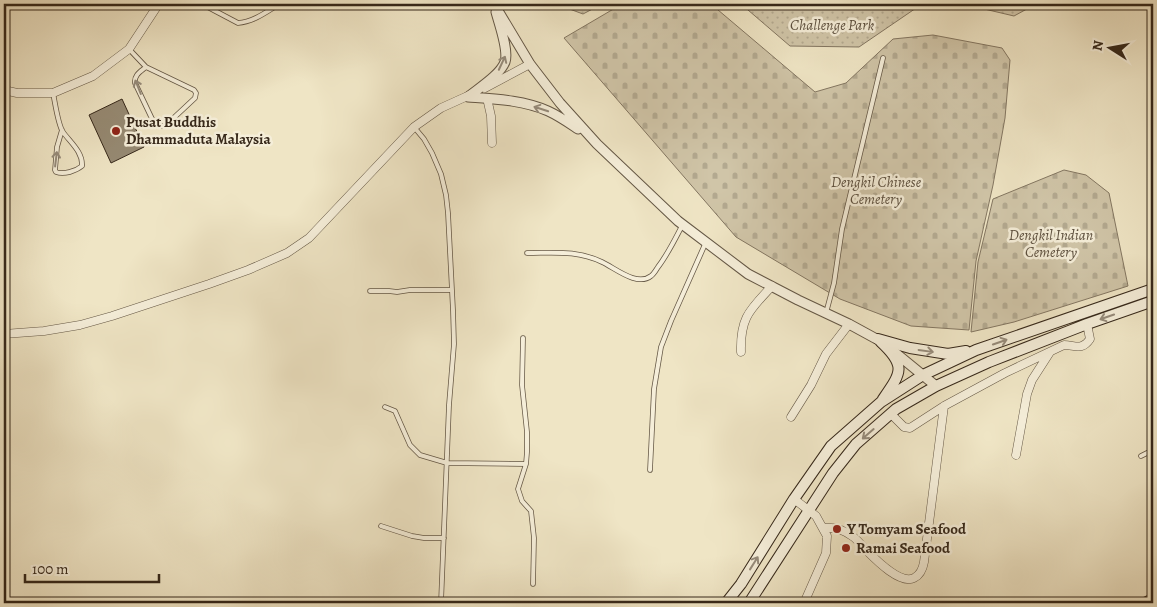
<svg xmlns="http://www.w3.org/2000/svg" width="1157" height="607" viewBox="0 0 1157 607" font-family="Alegreya,serif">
<defs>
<pattern id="cemetery-stones" width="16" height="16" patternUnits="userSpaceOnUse" patternTransform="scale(1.25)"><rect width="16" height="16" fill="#d0c5a8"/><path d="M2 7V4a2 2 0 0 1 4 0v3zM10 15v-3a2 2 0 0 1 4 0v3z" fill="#b3a990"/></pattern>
<pattern id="park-dots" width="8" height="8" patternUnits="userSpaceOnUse" patternTransform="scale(1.25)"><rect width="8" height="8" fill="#d0c5a8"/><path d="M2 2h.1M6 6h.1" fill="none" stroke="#b3a990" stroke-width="1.8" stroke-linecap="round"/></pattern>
</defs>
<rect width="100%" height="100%" fill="#efe5c5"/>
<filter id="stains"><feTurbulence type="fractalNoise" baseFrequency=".004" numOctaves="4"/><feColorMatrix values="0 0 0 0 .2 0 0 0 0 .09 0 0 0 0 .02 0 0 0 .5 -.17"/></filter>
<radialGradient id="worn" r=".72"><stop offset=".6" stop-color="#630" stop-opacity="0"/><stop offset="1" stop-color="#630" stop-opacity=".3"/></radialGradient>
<path fill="url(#cemetery-stones)" stroke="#837661" d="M622,4H711L815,92L846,83L893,39L933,35L1002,48L1010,60L1005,118L993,185L976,261L969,330L911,326L840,299L736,237L564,38Z
M1064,170L1086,175L1109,193L1128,286L1014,322L971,332L978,262L993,199Z"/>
<path fill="url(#park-dots)" stroke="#837661" d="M556,4H602L583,14Z
M741,4H922L859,47L790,46Z
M963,4H1036L1014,16Z"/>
<path fill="#968a73" stroke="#36281a" d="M122,99L144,147L111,163L89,115Z"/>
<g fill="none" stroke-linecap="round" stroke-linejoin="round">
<defs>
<path id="service" d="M202,4L238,23C251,22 262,15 273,8L274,4
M129,49L146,67L194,90L196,93L195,98L165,126H160L154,123L135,83C134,75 140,72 146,67
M53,93C55,102 58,125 63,132C70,142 83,152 82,166C76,171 64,175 56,172L55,170L57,147L62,130
M414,127L424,139L432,153L441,174L446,195L448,213L453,310L454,344L449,405L441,603
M527,253C555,253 577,250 602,262C615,268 637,287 651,276C654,274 656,270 658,267C668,254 675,239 683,224
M370,291H389L397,292L410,290H452
M826,313L834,283L842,229L883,58
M523,338L522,385L527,432V452L526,464L518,489L522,501L531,511L534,538L533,584
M385,407L395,411L410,445L420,455L447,463L526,464
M1141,456L1153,450
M650,470L654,389L661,347L671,321L706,242
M381,526L412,536L424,538H444"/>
<path id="minor" d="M485,88L530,64
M4,90L17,93H53L93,76L129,49L156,8L157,4
M487,98L491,116L492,143
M4,334L44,331L80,325L112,316L209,284L248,270L287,253L309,238L414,127L441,108L472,94
M741,352C740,317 750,310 772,286
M891,414L904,427L910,428L944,406L1005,373L1064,345C1075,345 1082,351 1090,339L1087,324
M791,417L811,385L826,354L849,324
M1016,455L1027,394L1032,380L1050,352
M794,499L816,516L827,536L826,553L804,603
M823,528C833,527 844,530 852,536C857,539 861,545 866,550C875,559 900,585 914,578C920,575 923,568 924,562L944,406"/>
<path id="tertiary" d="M494,4L530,64L560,103L597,144L678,221L748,274L798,300L849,324L882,342
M468,97C495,99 523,100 548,111C559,116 569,123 578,129
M468,97C479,88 500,75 505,62C509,50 499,24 496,12
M892,350L936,386"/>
<path id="secondary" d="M878,339L910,348L948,354L966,351
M881,342C907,366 901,373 883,399
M726,603L741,584L794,499L831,446L881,402L923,375L976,350L1153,289
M749,603L833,473L856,444L896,409L936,386L989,362L1087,324L1153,301"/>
<path id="trunk" d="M1147,603L1153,600"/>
</defs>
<use href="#service" stroke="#645745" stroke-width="5.5"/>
<use href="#minor" stroke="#645745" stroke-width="9"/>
<use href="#tertiary" stroke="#645745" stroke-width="11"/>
<use href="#secondary" stroke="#36281a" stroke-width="12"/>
<use href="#trunk" stroke="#36281a" stroke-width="14"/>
<use href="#service" stroke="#f5eed9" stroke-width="4"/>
<use href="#minor" stroke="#f5eed9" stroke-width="8"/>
<use href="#tertiary" stroke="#f5eed9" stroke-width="9"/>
<use href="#secondary" stroke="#f5eed9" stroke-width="10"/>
<use href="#trunk" stroke="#efe5c5" stroke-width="12"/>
</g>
<defs><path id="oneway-shaft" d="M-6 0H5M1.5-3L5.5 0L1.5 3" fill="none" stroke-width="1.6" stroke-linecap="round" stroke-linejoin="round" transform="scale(1.25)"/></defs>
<g stroke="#968b7a">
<use href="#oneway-shaft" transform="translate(502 63) rotate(-65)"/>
<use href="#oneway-shaft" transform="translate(138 87) rotate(-112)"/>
<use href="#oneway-shaft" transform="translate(541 109) rotate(-162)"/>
<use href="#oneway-shaft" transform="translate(56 159) rotate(-83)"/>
<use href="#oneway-shaft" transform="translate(1107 317) rotate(161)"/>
<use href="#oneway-shaft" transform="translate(1000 342) rotate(-19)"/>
<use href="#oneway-shaft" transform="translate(926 351) rotate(8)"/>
<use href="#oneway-shaft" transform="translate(868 434) rotate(139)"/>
<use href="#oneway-shaft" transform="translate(754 563) rotate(-58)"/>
</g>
<g fill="#8f2418" stroke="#f5eed9" stroke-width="2">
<circle cx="116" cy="131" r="5"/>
<circle cx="837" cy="529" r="5"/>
<circle cx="846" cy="548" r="5"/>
</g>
<g text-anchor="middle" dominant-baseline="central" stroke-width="5" stroke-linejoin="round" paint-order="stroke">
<g font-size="15" font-style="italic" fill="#5c4f3e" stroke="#f5eed9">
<text x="832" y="25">Challenge Park</text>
<text x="876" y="182">Dengkil Chinese<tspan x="876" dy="17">Cemetery</tspan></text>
<text x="1051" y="235">Dengkil Indian<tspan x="1051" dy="17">Cemetery</tspan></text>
</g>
<g font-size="15" font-weight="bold" fill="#36281a" stroke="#f5eed9" text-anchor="start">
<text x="126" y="122">Pusat Buddhis<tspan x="126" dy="17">Dhammaduta Malaysia</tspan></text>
<text x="847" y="529">Y Tomyam Seafood</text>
<text x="856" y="548">Ramai Seafood</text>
</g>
</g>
<rect width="1157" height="607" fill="none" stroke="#efe5c5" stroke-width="20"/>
<rect x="5" y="5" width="1147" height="597" fill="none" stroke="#36281a" stroke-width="2.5"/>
<rect x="10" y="10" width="1137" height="587" fill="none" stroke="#36281a"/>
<g transform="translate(1110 48) rotate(281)" stroke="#f5eed9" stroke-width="4" paint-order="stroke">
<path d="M0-4L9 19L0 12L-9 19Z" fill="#36281a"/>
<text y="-8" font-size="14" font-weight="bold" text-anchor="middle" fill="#36281a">N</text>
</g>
<path d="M25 574v8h134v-8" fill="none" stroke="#36281a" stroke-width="2.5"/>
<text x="32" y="574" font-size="15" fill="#36281a" stroke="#f5eed9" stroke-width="4" paint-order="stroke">100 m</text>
<rect width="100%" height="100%" filter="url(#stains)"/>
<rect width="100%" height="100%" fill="url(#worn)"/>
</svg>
